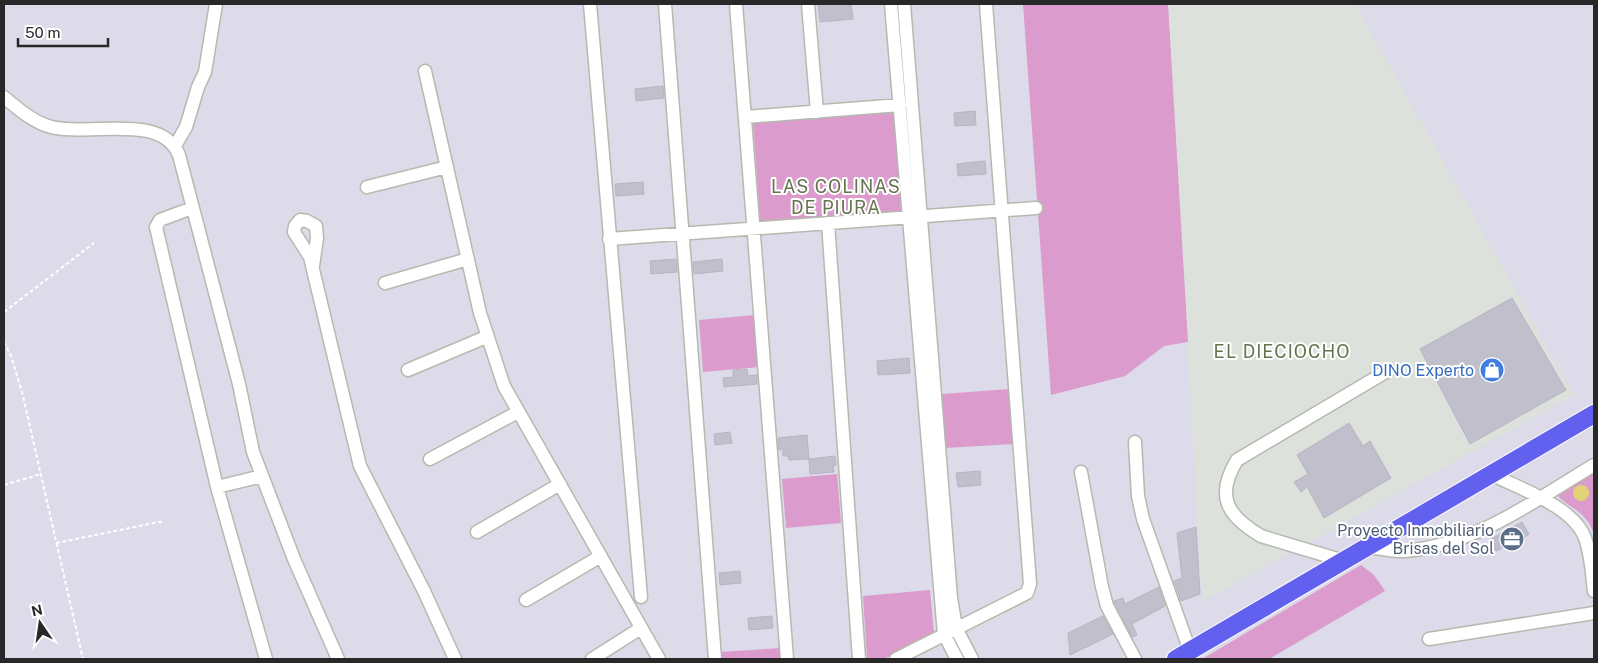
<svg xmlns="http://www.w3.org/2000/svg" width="1598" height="663" viewBox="0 0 1598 663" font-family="'Public Sans',sans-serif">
<rect width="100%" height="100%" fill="#dddae9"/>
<path fill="#dce2db" d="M1168,4H1355L1574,395L1202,602Z"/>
<path fill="#db9bcc" d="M1023,4H1168L1188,342L1164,346L1125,376L1051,395Z
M894,112L901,212L760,222L753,122Z
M755,315L759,367L703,372L699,320Z
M1010,389L1014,444L945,448L942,394Z
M1594,472V535C1588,510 1562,505 1557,494Z
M837,474L841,523L786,528L782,479Z
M1361,565L1374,575L1385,591L1269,659H1202Z
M930,590L934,634L884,659H867L863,596Z
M782,648V659H720L719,652Z"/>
<path fill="#e2d276" d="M1573 493a8 8 0 1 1 16 0a8 8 0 1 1-16 0Z"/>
<path fill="#c1bfcb" stroke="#b8b4c4" d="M818,4H851L853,19L820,22Z
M663,86L664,98L636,101L635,89Z
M975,111L976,125L955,126L954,113Z
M985,161L986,174L958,176L957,164Z
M643,182L644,194L616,196L615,184Z
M676,259L677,272L651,274L650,261Z
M722,259L723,271L694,274L693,262Z
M1512,298L1566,390L1470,444L1420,349Z
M909,358L910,373L878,375L877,361Z
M747,369L748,376L757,375V384L724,387L723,378L733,377V370Z
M1349,423L1363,446L1370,441L1391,478L1324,518L1307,487L1301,492L1294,482L1308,474L1297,455Z
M730,432L732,443L715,445L714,434Z
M807,435L809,459L835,456L836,465L833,466L834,472L810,474L809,459L789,460L788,456H783V449L779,450L778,438Z
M980,471L981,485L958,487L956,473Z
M1522,522L1529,534L1514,545L1512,543L1496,551L1489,540Z
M1196,527L1200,594L1181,601L1174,581L1182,578L1177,533Z
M740,571L741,583L720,585L719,573Z
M1159,587L1165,606L1132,624L1137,635L1132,637L1114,601L1123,598L1125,604Z
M772,616L773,628L749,630L748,618Z
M1103,616L1113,634L1070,655L1068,633Z"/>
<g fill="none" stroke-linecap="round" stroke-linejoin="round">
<defs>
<path id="minor" d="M590,4L641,597
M665,4L715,659
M736,4L787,659
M808,4L817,112
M891,4L944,634L957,659
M904,4L951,598L956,628L972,659
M425,71L480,313L504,386L659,659
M4,97C17,108 32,121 48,126C86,138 161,111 179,155L239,384L253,452L294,559L338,659
M746,117L900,105
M175,146L186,127L198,87L205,72L216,4
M367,187L447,167
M192,208L160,220L156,227L217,487L266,659
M828,223L859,659
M609,239L1036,208
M313,266L317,238L316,226L307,221L300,220L295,226L294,232L310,257L360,466L424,591L455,659
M385,283L468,259
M408,370L486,337
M1135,442L1138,496L1143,519L1190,651
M430,459L518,412
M1081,472L1102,587L1107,606L1135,659
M1491,474C1520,489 1573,506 1585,538C1591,554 1592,574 1594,591
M217,487L262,476
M477,532L560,484
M1367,547C1379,548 1393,552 1405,551C1475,545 1536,500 1594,465
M1344,561L1261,536C1227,516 1215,496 1237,460L1389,370
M526,600L601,556
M1429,639L1594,613
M592,659L641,628
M896,659L1027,593L1030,584L986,4"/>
<path id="highway" d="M1176,659L1594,414"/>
</defs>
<use href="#minor" stroke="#b6baae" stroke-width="15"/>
<use href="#highway" stroke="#fff" stroke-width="20"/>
<path stroke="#fff" stroke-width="2" stroke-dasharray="4 2.5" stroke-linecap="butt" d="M4,312L94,243
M4,342L11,356L22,392L83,659
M4,485L41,474
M56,543L164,521"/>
<use href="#minor" stroke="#fff" stroke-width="12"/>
<use href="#highway" stroke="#6260ef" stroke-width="18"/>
</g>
<defs>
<symbol id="shop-disc" viewBox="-11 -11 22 22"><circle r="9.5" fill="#3f7fe0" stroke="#fff"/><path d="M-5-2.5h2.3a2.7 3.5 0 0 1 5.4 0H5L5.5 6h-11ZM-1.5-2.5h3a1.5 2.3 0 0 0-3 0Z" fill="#fff"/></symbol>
<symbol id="office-disc" viewBox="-11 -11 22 22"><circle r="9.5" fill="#5c6f8a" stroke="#fff"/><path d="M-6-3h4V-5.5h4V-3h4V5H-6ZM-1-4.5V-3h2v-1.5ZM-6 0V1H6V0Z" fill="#fff"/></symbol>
</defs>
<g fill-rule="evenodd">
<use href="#shop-disc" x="1478" y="356" width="28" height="28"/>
<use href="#office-disc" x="1498" y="525" width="28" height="28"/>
</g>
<g text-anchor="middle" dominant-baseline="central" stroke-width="4" stroke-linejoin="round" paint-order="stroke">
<g font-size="16" fill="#366cbe" stroke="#fff" text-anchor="end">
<text x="1474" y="370">DINO Experto</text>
</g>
<g font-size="16" fill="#4e5e75" stroke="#fff" text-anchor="end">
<text x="1494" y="530">Proyecto Inmobiliario<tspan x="1494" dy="18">Brisas del Sol</tspan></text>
</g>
<g font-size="18" letter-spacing="1" fill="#64744d" stroke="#fff">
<text x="836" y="186">LAS COLINAS<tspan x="836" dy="21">DE PIURA</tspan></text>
<text x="1282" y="351">EL DIECIOCHO</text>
</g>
</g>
<rect width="1598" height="663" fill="none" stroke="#282828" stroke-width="10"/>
<g transform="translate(40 623) rotate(347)" stroke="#ffffff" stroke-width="4" paint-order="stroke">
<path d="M0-4L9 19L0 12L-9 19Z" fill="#282828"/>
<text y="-8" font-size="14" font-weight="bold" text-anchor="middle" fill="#282828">N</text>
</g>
<path d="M18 38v8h90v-8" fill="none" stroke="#282828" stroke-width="2.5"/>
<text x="25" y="38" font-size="15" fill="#282828" stroke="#ffffff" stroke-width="4" paint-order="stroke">50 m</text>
</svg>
